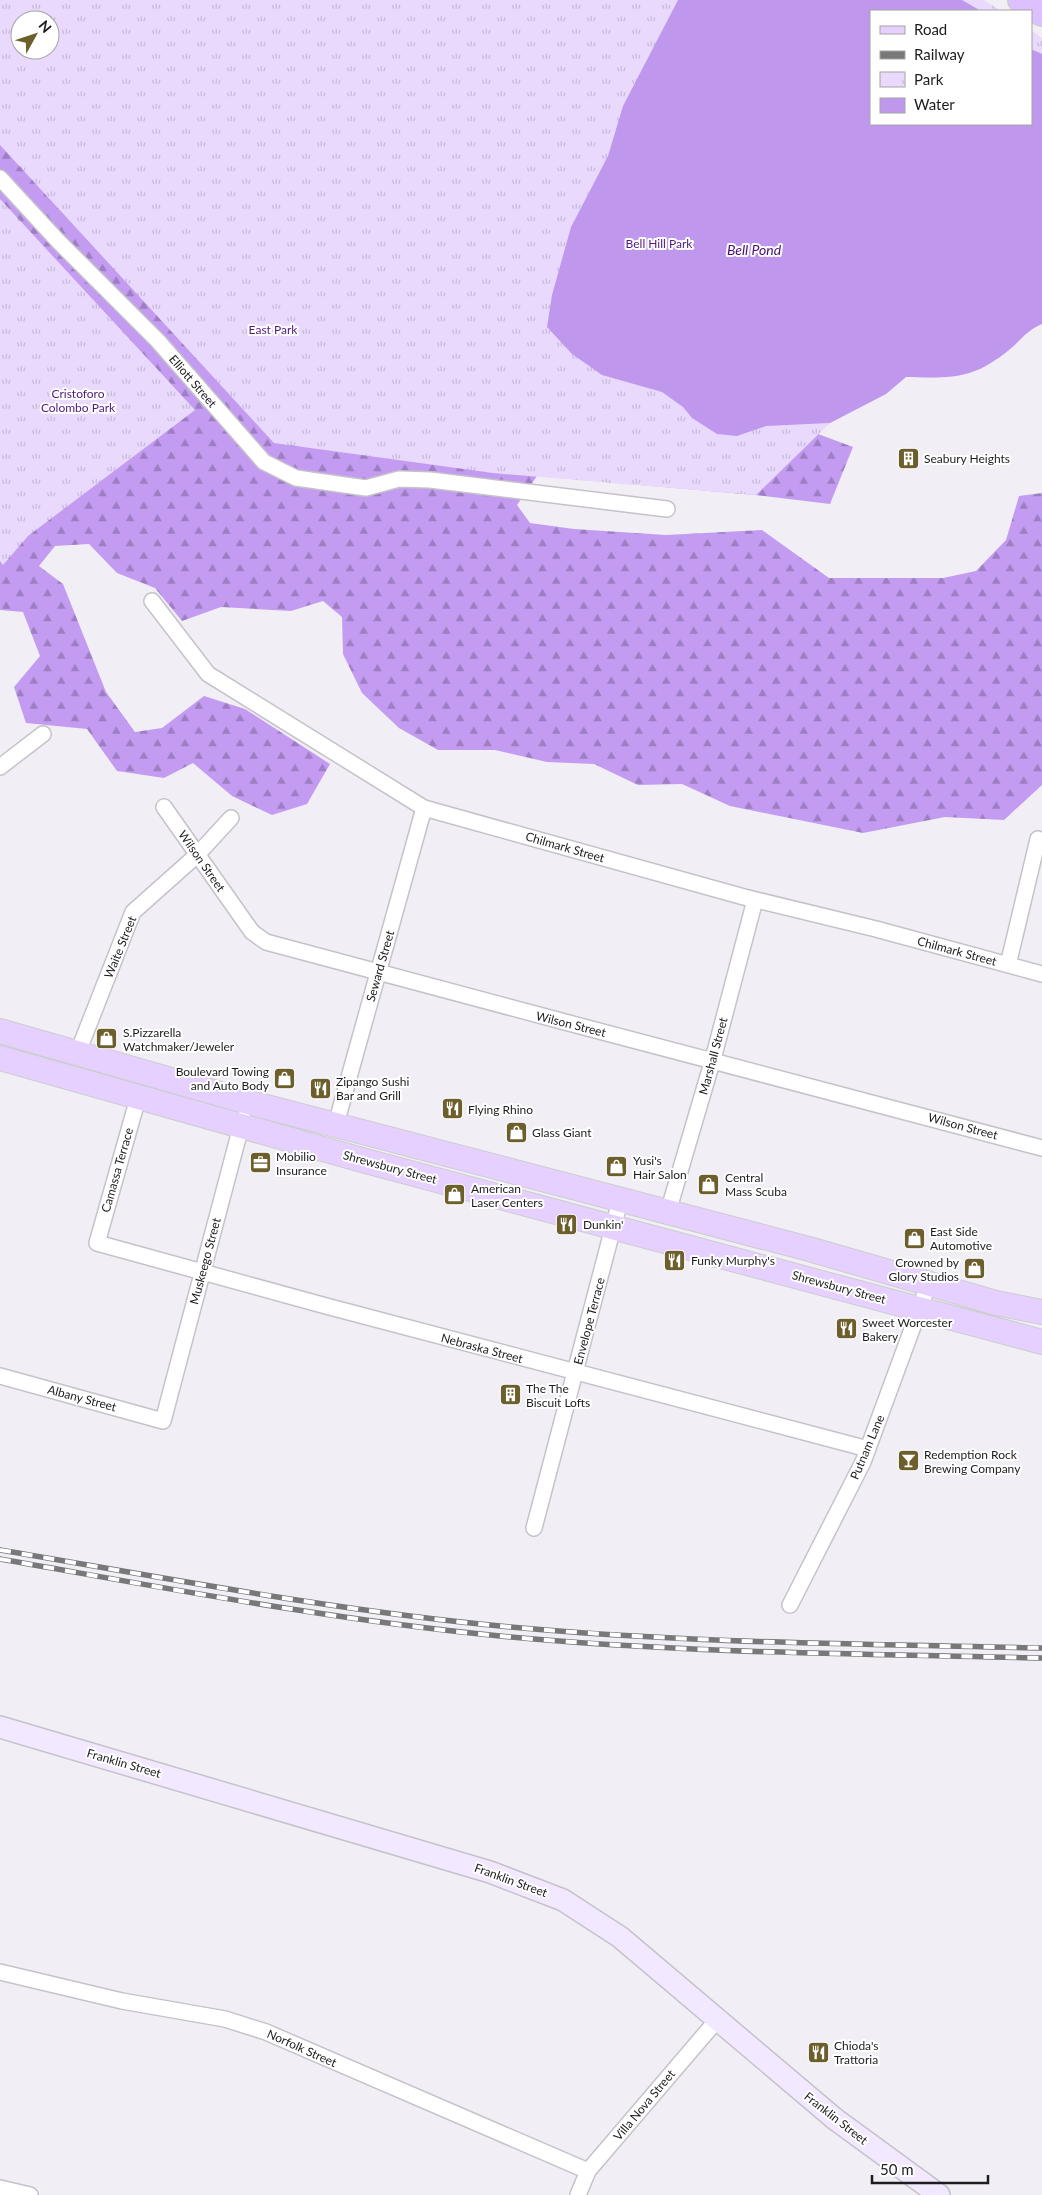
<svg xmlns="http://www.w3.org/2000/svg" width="1042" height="2195" viewBox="0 0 1042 2195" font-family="Lato,sans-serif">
<defs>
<pattern id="forest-firs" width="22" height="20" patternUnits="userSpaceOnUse" patternTransform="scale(1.25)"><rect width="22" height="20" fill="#c39cf2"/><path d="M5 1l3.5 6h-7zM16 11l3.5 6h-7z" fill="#9e7ec3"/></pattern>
<pattern id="park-tufts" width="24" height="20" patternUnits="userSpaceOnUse" patternTransform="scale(1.25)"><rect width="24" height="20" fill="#e9dafd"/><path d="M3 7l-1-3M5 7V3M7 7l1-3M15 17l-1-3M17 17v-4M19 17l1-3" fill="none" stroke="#c7bad8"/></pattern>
</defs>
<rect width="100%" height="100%" fill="#f1eff5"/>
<path fill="url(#forest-firs)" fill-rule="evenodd" d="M0,0H184L794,425L853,447L830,504L755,495L537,476L517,505L530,523L574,529L666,535L762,530L829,578H943L976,571L1006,540L1019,496L1042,493V785L1004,820L945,817L863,833L730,806L682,784L638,785L594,764L547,762L495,750H438L399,728L362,693L343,654L342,617L323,601L291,611L221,607L182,621L155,588L117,573L89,544L55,546L39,566L63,584L106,692L135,732L162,728L204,696L245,709L330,764L307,804L272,815L232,796L193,763L164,778L117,771L87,729L26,723L14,687L40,656L23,612L0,610ZM20,20H50V50H20Z"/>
<path fill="url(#park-tufts)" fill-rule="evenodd" d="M0,0H984L1001,11H871V124H1031V30L1042,38V324C1028,329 1020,341 1009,350C973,380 951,378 906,377L886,394L830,423L756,495L493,473L274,443L0,145ZM20,20H50V50H20Z
M0,199L195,410L28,536L3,565L0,561Z"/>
<path fill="#bf98ee" d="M678,0H962L981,11H871V124H1031V49L1042,54V324C1028,329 1020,341 1009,350C972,380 951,378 906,377L886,394L830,423L766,426L737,436L717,434L692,418L683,407L662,392L602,375L572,354L547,327L552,295L571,227L608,156L623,106Z"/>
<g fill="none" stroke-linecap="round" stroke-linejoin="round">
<defs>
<path id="minor" d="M0,178L58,241L158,341L264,462L296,478L366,488L399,479L430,480L667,509
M152,601L208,674L424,808L744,897L876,929L1042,974
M0,767L43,734
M164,807L252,932L266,942C524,1013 784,1078 1042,1148
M1008,965L1038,839
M78,1052L133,912L197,855L231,818
M138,1098L97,1243L326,1306L868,1449
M336,1124L424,808
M668,1212L713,1059L755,900
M0,1376L163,1421L243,1119
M534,1528L620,1201
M790,1605L863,1462L929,1283
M0,1972L122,2001L225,2019L266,2032L588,2171
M0,2188L30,2195
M578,2195L588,2171L717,2020"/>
<path id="secondary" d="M0,1727L490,1872L563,1900L620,1937L835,2119L939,2195"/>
<path id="primary" d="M0,1031L248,1102L809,1249L996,1303L1042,1312
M0,1058L362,1160L1042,1342"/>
<path id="trunk" d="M1021,0L1042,13"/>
</defs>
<use href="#minor" stroke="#c5c2c9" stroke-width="18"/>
<use href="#secondary" stroke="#c5c2c9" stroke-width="24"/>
<use href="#primary" stroke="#cdcdce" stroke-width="26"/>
<use href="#trunk" stroke="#cdcdce" stroke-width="28"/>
<use href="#minor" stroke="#fff" stroke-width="15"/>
<use href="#secondary" stroke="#f2e8ff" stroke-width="21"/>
<use href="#primary" stroke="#e5d0ff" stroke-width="24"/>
<use href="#trunk" stroke="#dcc0ff" stroke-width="25"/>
<defs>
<path id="rail" d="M0,1550C166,1578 332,1610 500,1626C680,1643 861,1644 1042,1648
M0,1559C166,1588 332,1620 500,1636C680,1653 861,1654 1042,1658"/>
</defs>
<use href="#rail" stroke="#78777a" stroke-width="5.5"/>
<use href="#rail" stroke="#fff" stroke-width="4" stroke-dasharray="11" stroke-linecap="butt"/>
</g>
<defs>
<symbol id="building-square" viewBox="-11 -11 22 22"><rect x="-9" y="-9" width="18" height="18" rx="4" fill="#6d5f2c" stroke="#fff"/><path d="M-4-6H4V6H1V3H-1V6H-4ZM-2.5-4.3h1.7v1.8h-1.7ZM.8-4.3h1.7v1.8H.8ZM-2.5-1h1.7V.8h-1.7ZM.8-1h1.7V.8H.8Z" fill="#fff"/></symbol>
<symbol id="shop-square" viewBox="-11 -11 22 22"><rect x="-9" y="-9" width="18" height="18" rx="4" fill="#6d5f2c" stroke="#fff"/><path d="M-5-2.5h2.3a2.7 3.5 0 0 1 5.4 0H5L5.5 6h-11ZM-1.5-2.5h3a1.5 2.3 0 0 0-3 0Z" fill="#fff"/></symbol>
<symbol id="restaurant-square" viewBox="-11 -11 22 22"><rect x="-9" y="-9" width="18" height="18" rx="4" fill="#6d5f2c" stroke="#fff"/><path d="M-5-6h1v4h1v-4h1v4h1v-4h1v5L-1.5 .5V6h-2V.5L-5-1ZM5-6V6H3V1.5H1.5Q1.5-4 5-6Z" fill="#fff"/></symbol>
<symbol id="office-square" viewBox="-11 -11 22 22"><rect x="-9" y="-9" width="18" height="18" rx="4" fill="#6d5f2c" stroke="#fff"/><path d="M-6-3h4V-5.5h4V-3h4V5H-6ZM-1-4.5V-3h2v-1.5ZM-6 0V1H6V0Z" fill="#fff"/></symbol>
<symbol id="bar-square" viewBox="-11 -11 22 22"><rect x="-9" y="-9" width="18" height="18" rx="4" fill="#6d5f2c" stroke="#fff"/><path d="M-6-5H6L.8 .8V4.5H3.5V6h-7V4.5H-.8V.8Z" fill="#fff"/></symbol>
</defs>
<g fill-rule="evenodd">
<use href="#building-square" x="896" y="446" width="25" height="25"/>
<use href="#shop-square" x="94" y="1026" width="25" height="25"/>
<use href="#shop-square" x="272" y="1066" width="25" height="25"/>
<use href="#restaurant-square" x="308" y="1076" width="25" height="25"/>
<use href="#restaurant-square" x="440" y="1096" width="25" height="25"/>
<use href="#shop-square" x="504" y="1120" width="25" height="25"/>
<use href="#office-square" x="248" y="1150" width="25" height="25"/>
<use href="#shop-square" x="604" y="1154" width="25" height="25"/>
<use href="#shop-square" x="696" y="1172" width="25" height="25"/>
<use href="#shop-square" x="442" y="1182" width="25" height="25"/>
<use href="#restaurant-square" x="554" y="1212" width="25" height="25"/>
<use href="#shop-square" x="902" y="1226" width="25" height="25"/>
<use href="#restaurant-square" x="662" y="1248" width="25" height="25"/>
<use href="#shop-square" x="962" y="1256" width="25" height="25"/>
<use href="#restaurant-square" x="834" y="1316" width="25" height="25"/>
<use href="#building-square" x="498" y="1382" width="25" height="25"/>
<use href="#bar-square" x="896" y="1448" width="25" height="25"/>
<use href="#restaurant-square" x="806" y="2040" width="25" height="25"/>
</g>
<g text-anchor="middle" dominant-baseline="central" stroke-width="4" stroke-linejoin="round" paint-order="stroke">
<g font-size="12" fill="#511a7e" stroke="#fff">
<text x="659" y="243">Bell Hill Park</text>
<text x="273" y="329">East Park</text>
<text x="78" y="393">Cristoforo<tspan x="78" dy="14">Colombo Park</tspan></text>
</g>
<g font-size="12" fill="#1d1c1e" stroke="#fff">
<text transform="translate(193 381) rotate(49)">Elliott Street</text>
<text transform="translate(565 847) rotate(16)">Chilmark Street</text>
<text transform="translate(202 861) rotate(55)">Wilson Street</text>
<text transform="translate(120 947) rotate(-68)">Waite Street</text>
<text transform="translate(957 951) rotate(15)">Chilmark Street</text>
<text transform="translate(380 966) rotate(-74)">Seward Street</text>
<text transform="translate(571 1024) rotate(14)">Wilson Street</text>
<text transform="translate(713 1056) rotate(-75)">Marshall Street</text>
<text transform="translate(963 1126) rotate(15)">Wilson Street</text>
<text transform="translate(390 1167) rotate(15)">Shrewsbury Street</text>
<text transform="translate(117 1170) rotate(-74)">Camassa Terrace</text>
<text transform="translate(205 1261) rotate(-75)">Muskeego Street</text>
<text transform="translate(839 1287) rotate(15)">Shrewsbury Street</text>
<text transform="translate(589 1321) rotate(-75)">Envelope Terrace</text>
<text transform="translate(482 1348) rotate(15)">Nebraska Street</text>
<text transform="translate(82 1398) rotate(15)">Albany Street</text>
<text transform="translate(867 1447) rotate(-67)">Putnam Lane</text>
<text transform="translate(124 1763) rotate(16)">Franklin Street</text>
<text transform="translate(511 1880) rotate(20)">Franklin Street</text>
<text transform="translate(302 2048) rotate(24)">Norfolk Street</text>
<text transform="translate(644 2105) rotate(-50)">Villa Nova Street</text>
<text transform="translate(836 2118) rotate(38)">Franklin Street</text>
</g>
<g font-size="12" fill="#1d1c1e" stroke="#fff" text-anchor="start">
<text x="924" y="458">Seabury Heights</text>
<text x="123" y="1032">S.Pizzarella<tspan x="123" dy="14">Watchmaker/Jeweler</tspan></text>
<text x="269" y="1071" text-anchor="end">Boulevard Towing<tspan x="269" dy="14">and Auto Body</tspan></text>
<text x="336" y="1081">Zipango Sushi<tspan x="336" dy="14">Bar and Grill</tspan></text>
<text x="468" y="1109">Flying Rhino</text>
<text x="532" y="1132">Glass Giant</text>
<text x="276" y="1156">Mobilio<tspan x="276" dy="14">Insurance</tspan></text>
<text x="633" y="1160">Yusi's<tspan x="633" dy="14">Hair Salon</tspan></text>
<text x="725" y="1177">Central<tspan x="725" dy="14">Mass Scuba</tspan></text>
<text x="471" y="1188">American<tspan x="471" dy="14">Laser Centers</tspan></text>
<text x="583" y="1224">Dunkin'</text>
<text x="930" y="1231">East Side<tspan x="930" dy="14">Automotive</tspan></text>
<text x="691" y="1260">Funky Murphy's</text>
<text x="959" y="1262" text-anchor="end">Crowned by<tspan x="959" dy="14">Glory Studios</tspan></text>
<text x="862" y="1322">Sweet Worcester<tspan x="862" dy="14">Bakery</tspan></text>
<text x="526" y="1388">The The<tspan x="526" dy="14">Biscuit Lofts</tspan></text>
<text x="924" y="1454">Redemption Rock<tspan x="924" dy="14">Brewing Company</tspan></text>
<text x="834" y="2045">Chioda's<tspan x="834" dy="14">Trattoria</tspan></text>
</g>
<g font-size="14" font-style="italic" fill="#490f74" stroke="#fff">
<text x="754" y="249">Bell Pond</text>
</g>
</g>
<rect x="870" y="10" width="162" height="115" fill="#ffffff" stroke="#a5a4a5"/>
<rect x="880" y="26" width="25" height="8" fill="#e5d0ff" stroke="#a5a4a5"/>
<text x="914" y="35" font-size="15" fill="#1d1c1e">Road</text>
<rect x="880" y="51" width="25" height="8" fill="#78777a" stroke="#a5a4a5"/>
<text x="914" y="60" font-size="15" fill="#1d1c1e">Railway</text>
<rect x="880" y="72" width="25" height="15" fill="url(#park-tufts)" stroke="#a5a4a5"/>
<text x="914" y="85" font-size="15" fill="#1d1c1e">Park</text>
<rect x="880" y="98" width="25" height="15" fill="#bf98ee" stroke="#a5a4a5"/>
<text x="914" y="110" font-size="15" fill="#1d1c1e">Water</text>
<g transform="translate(35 35) rotate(50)"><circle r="24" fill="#ffffff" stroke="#a5a4a5"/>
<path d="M0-4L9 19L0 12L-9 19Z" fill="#6d5f2c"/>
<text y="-8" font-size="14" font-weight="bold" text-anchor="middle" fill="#1d1c1e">N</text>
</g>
<path d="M872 2175v8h116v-8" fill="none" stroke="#1d1c1e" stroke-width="2.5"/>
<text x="880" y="2175" font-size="15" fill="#1d1c1e" stroke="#ffffff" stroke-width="4" paint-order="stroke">50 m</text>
</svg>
